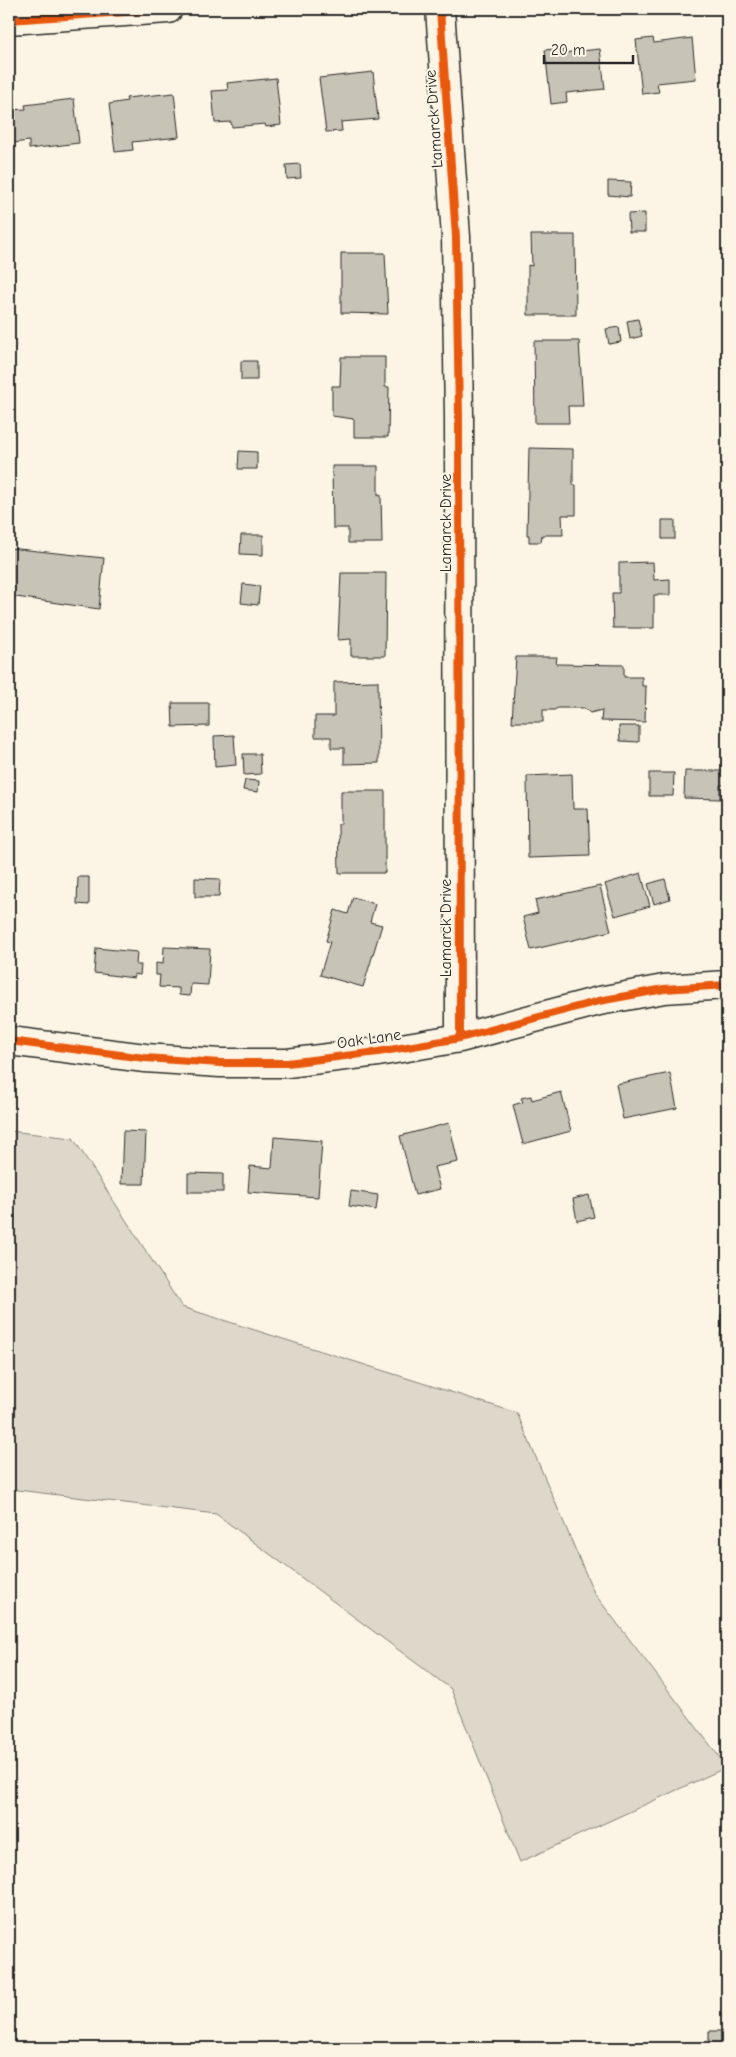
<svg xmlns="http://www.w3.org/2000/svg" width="736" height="2057" viewBox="0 0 736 2057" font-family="'Comic Neue',sans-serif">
<rect width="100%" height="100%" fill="#fcf5e5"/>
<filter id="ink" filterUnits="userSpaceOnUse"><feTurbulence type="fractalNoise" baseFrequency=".02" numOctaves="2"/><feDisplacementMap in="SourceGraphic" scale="10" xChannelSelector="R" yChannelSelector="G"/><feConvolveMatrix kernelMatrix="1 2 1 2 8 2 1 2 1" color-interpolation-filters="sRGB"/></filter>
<g filter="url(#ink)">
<path fill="#ded8ca" stroke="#84827a" d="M9,1131L73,1138L182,1307L517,1413L594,1593L727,1767L520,1862L451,1689L216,1514L9,1489Z"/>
<path fill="#c8c3b7" stroke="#2b2b2b" d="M653,38L654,43L692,38L696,79L657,83L659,92L642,94L636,40Z
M562,48L563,53L600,49L605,89L566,93L567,102L551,104L545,50Z
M373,72L378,119L341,122L342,131L326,132L319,78Z
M276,78L281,125L266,127L265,124L232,127L231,122L215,123L212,91L228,90L227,83Z
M174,93L179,137L132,142L133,150L115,152L109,104L127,101L126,98Z
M74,99L79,143L29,149V141L13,143L9,110L26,109L25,105Z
M300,164L301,178L287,179L286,165Z
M608,181L631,182L630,197L608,195Z
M645,213V232H629L628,214Z
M531,235H575L576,315H528V265L532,266Z
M341,253H385L388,314L341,313Z
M638,319L642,336L630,339L627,321Z
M619,327L621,342L609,344L606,329Z
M534,341H579L583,406H568L569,423H535Z
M341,357H385V387H389L388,437H354V419L332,416V386H340Z
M241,361H257V380H241Z
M529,448L573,449V485H576V515H562L563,535H542L541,542H529V535H527Z
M239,451L257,452V469H238Z
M332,466H378V495L381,494L382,543H348V528H333Z
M662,520H675V539H662Z
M241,535H263V555L240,554Z
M9,548L104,558L99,609L9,596Z
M653,562L654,580L670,579V595H654V628H613L612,593H619V563Z
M341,573H386L385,656H351V639L338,640Z
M243,584L260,586L258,605L241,603Z
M516,657H557L556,664L624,665V677H642V686H646L645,722L601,721L602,710L590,713L584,708H558L554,710H543V722H512Z
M378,681L379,763L344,764V748H331V737H315V716H334V682Z
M172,703H209V726L173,727Z
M619,726H639V742L620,741Z
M234,735L236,765L215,767L214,736Z
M243,754H260L261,774L244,775Z
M685,771H727V785H720V799L684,798Z
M649,773H674L673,796H649Z
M572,774L573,809H588L590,856L528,858L527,776Z
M245,780L259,781L258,792L243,790Z
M341,791H385V873H339L338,824H341Z
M641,873L650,906L615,916L605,884Z
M78,877H89V905L77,904Z
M195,878L220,879L219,897H195Z
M665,879L670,899L654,904L648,884Z
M600,886L611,931L531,950L523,917L538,913L535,900Z
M353,897L375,904L370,922L382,925L363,987L320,975L330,942L326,941L335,910L348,914Z
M164,947L210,949L208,985L191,984L190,996L179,995V988L159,987L160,975H156V963L163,964Z
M96,948L137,952L136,965H141L140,975L134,974V978L94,973Z
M670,1073L677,1108L623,1119L616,1084Z
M561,1092L571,1131L523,1144L513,1105L523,1102L521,1098L531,1096L532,1100Z
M449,1123L458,1162L434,1167L440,1189L415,1195L400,1136Z
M123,1131L146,1132L144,1184H121Z
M274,1137L322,1141L318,1197L248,1192L250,1166L272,1168Z
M188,1173L223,1174V1192H188Z
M351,1191L378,1195L376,1210L349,1206Z
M589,1195L594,1217L577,1221L573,1199Z
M721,1314H727V1347H720Z
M709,2031H727V2048H709Z"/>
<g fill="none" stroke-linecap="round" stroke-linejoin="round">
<defs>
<path id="minor" d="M440,9L456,237L459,416L460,1038
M9,20L168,9
M9,1041L145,1058L220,1063H287L378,1052L460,1038L599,1001L664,989L727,985"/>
</defs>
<use href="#minor" stroke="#2b2b2b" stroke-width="31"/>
<use href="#minor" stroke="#fcf5e5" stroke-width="28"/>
<defs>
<path id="cycleway" d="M440,9L456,237L459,416L460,1038
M9,20L168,9
M9,1041L145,1058L220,1063H287L378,1052L460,1038L599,1001L664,989L727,985"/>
</defs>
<use href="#cycleway" stroke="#fcf5e5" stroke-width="11"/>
<use href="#cycleway" stroke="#e8590c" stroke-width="8"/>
</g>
</g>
<g text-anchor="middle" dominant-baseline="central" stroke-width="4" stroke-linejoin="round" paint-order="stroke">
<g font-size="16" fill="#2b2b2b" stroke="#fcf5e5">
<text transform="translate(434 119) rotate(-94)">Lamarck Drive</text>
<text transform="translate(446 523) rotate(-90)">Lamarck Drive</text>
<text transform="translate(446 928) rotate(-90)">Lamarck Drive</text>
<text transform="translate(369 1039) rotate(-8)">Oak Lane</text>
</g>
</g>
<rect width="736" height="2057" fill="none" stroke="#fcf5e5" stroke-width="30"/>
<rect x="15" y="15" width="706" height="2027" fill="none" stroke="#2b2b2b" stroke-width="2" filter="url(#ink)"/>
<path d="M544 55v8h89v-8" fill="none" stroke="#2b2b2b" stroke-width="2.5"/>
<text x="551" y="55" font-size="15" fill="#2b2b2b" stroke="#fcf5e5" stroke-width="4" paint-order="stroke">20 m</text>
</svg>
